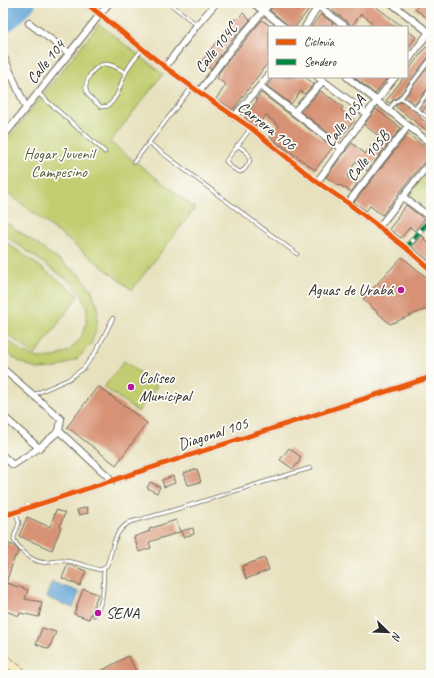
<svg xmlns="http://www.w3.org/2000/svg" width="434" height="678" viewBox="0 0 434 678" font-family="Caveat,sans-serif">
<rect width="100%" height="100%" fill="#fdfcf7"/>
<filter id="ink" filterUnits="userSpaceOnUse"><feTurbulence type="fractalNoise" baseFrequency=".025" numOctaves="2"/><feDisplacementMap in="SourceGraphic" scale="8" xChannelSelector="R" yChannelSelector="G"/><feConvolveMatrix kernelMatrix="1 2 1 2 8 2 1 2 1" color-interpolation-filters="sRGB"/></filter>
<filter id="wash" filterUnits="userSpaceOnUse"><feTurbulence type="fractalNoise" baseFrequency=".012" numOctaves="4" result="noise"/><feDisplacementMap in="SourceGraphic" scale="16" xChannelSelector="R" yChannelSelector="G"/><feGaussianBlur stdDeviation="0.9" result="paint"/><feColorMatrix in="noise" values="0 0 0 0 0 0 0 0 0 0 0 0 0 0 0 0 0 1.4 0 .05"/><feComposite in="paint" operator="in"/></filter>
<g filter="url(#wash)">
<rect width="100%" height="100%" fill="#e7e1bd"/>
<path fill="#c1cd6f" stroke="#767c4d" d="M99,24L163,74L110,142L195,208L132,290L3,189V145Z
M431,166V215L407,197Z
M3,222L10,225L80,275L91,289L98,307L97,326L91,344L77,359L57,368L37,369L20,362L3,350V337L23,352L38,358L55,357L70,350L81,338L86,324L87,309L82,295L72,283L3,234Z
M3,240L79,295L35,355L3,331Z
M124,361L157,386L138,412L104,387Z"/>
<path fill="#63a6d7" stroke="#476881" d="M7,3H30L21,14L3,28V7Z
M52,582L79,592L73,608L46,597Z"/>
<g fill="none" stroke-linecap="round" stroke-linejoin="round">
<path stroke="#63a6d7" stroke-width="13" d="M3,28L14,20L30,3"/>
</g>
<g id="blocks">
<path fill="#d79275" d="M274,3H314L295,27H290L270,10L273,6Z
M328,3H371L403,27H368L372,22L361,14L351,27L349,23L326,6Z
M420,3H431V21L415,9Z
M243,13L250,20L227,46L211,69L201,62L234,19L236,20Z
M321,14L333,23L330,27H311Z
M262,20L269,25V61L233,110L216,99L226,85L217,78L219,75L218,74L235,52Z
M407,30L416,37L407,49Z
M426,47L431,51V57L427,59L398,97L393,100L390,103L386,101L404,77H407V72Z
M431,63V86L429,87L415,104L405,97Z
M274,77H305L314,84L304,94L301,91L291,104L267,86Z
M354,77H388L375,94Z
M320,91L330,98V97L343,107L341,110L354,121L338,140L301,112Z
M261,93L333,147L315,170L281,145L280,146L270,137L279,126L266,115L257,127L244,118L257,101L256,99Z
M431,94V100L423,111L420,108Z
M400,102L403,103L420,115L419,117L431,126V134L395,106Z
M376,109L401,128L367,171L356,161L347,177L357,184L351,192L340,185L339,186L326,177L352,143L365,154L379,136L364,125Z
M408,134L431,152V153L418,169L382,215L370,206L366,211L354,202Z
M406,205L424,219L415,231L410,227L401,238L389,229L398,218L397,217Z
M421,235L425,238L424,239L431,245V263L412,247Z
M402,257L431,281V307L390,324L363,299Z
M98,386L147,423L116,465L67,427Z
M289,448L301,457L299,460L300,461L293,469L280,460Z
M197,469L201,482L188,485L184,473Z
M173,476L175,483L164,487L162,480Z
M150,482L160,487L157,493L147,488Z
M87,507L88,513L79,515L77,510Z
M56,510L65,513L60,526L61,527L52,550L19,536L27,517L50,527Z
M176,520L180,532L149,542L151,548L139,552L134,537L150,531L149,529Z
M193,528L194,534L183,537L181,531Z
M3,541L14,546L19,551L16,557L15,556L6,583L28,590L25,599L42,602L39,617L20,613L19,616L3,610Z
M265,558L269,570L246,579L242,566Z
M68,564L86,571L80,586L62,578Z
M83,589L98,594L89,619L74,614Z
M42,628L56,632L49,649L36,644Z
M128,656L138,675H94Z"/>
</g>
</g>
<g filter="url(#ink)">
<use href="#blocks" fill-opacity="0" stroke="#6d6b5e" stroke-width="1"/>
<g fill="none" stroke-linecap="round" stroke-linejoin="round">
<defs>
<path id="service" d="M169,3L197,25
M126,73C120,69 112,64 105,64C93,65 80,85 89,96C92,100 97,103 101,107L108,106C120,95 119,86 126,72C130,64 136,56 143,49
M38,93L105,152
M400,99L429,61L431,60
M415,109L431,89
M388,110L395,102L400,99L404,100L427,117H431
M149,143L297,254
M237,145C245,151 255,155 247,166C245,169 244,171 240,172L232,168L226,161L251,128
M134,162L192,87
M33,395L69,379L84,368L97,350L113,318
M16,512L19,523L14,537V540C21,552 35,565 50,562C56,561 60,560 66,561C77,562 89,567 100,570L104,568L107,565C114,547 112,533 130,522C191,507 250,485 311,468
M94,615C105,603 103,583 104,568"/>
<path id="pedestrian" d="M406,248L431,218"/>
<path id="minor" d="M86,3L165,67L199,92L251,128L317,182L348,203L406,248L431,270
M253,3L284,27
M391,3L431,34
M318,6L346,27
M29,23L69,53
M305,27L320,3
M3,55L26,108
M407,62L431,29
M165,67L197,25L216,3
M318,77L367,114
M347,77L431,144
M260,86L342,149
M199,92L231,49L270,3
M294,112L323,81
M234,117L269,75
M3,137L109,3
M317,182C343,147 368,111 395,77
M403,197L431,218
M348,203L408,126
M379,227L431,161
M3,369L61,419L59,431L39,448L13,465L3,456
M3,416L39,448
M59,431L113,481
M3,516L431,377"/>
<path id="secondary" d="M3,658L24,675"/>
</defs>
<use href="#service" stroke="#6d6b5e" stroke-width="4.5"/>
<use href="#pedestrian" stroke="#6d6b5e" stroke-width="6"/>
<use href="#minor" stroke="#6d6b5e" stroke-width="8"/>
<use href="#secondary" stroke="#6d6b5e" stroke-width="10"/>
<use href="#service" stroke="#fff" stroke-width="3"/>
<use href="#pedestrian" stroke="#fff" stroke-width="4.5"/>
<use href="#minor" stroke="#fff" stroke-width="6"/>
<use href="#secondary" stroke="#f8e8c3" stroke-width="9"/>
<path stroke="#00873e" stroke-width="4" stroke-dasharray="8 4" stroke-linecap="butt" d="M406,248L431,218"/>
<defs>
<path id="cycleway" d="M86,3L165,67L199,92L251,128L317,182L348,203L406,248L431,270
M3,516L431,377"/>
</defs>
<use href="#cycleway" stroke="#fdfcf7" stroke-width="8"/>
<use href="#cycleway" stroke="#e8590c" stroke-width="5"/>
</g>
</g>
<g fill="#b5179e" stroke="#fdfcf7" stroke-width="1.5">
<circle cx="401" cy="290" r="4"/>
<circle cx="131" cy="387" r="4"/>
<circle cx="98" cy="613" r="4"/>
</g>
<g text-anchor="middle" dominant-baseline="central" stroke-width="3.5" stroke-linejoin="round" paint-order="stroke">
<g font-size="16" fill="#2b2b2b" stroke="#fdfcf7">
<text transform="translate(216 48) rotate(-52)">Calle 104C</text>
<text transform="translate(46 62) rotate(-51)">Calle 104</text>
<text transform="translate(345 121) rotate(-54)">Calle 105A</text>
<text transform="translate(267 126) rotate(38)">Carrera 106</text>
<text transform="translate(368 156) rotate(-52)">Calle 105B</text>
<text transform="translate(213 434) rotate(-18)">Diagonal 105</text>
</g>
<g font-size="16" fill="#585c3f" stroke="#fdfcf7">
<text x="59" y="154">Hogar Juvenil<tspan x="59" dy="18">Campesino</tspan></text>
</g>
<g font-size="16" fill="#2b2b2b" stroke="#fdfcf7" text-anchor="start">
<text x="393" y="290" text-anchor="end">Aguas de Urabá</text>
<text x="139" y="378">Coliseo<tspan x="139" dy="18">Municipal</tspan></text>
<text x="106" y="613">SENA</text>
</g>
</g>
<rect width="434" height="678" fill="none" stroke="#fdfcf7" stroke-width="16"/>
<rect x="268" y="26" width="140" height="52" fill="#fdfcf7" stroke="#a9a8a5"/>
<rect x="276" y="39" width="20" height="6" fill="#e8590c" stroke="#a9a8a5"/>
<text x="304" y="46" font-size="12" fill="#2b2b2b">Ciclovía</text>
<rect x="276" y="59" width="20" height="6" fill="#00873e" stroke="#a9a8a5"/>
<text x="304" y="66" font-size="12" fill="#2b2b2b">Sendero</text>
<g transform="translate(388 632) rotate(113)" stroke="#fdfcf7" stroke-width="3" paint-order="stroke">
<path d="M0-3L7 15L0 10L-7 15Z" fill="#2b2b2b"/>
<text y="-6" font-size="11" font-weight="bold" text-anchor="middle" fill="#2b2b2b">N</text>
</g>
</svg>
